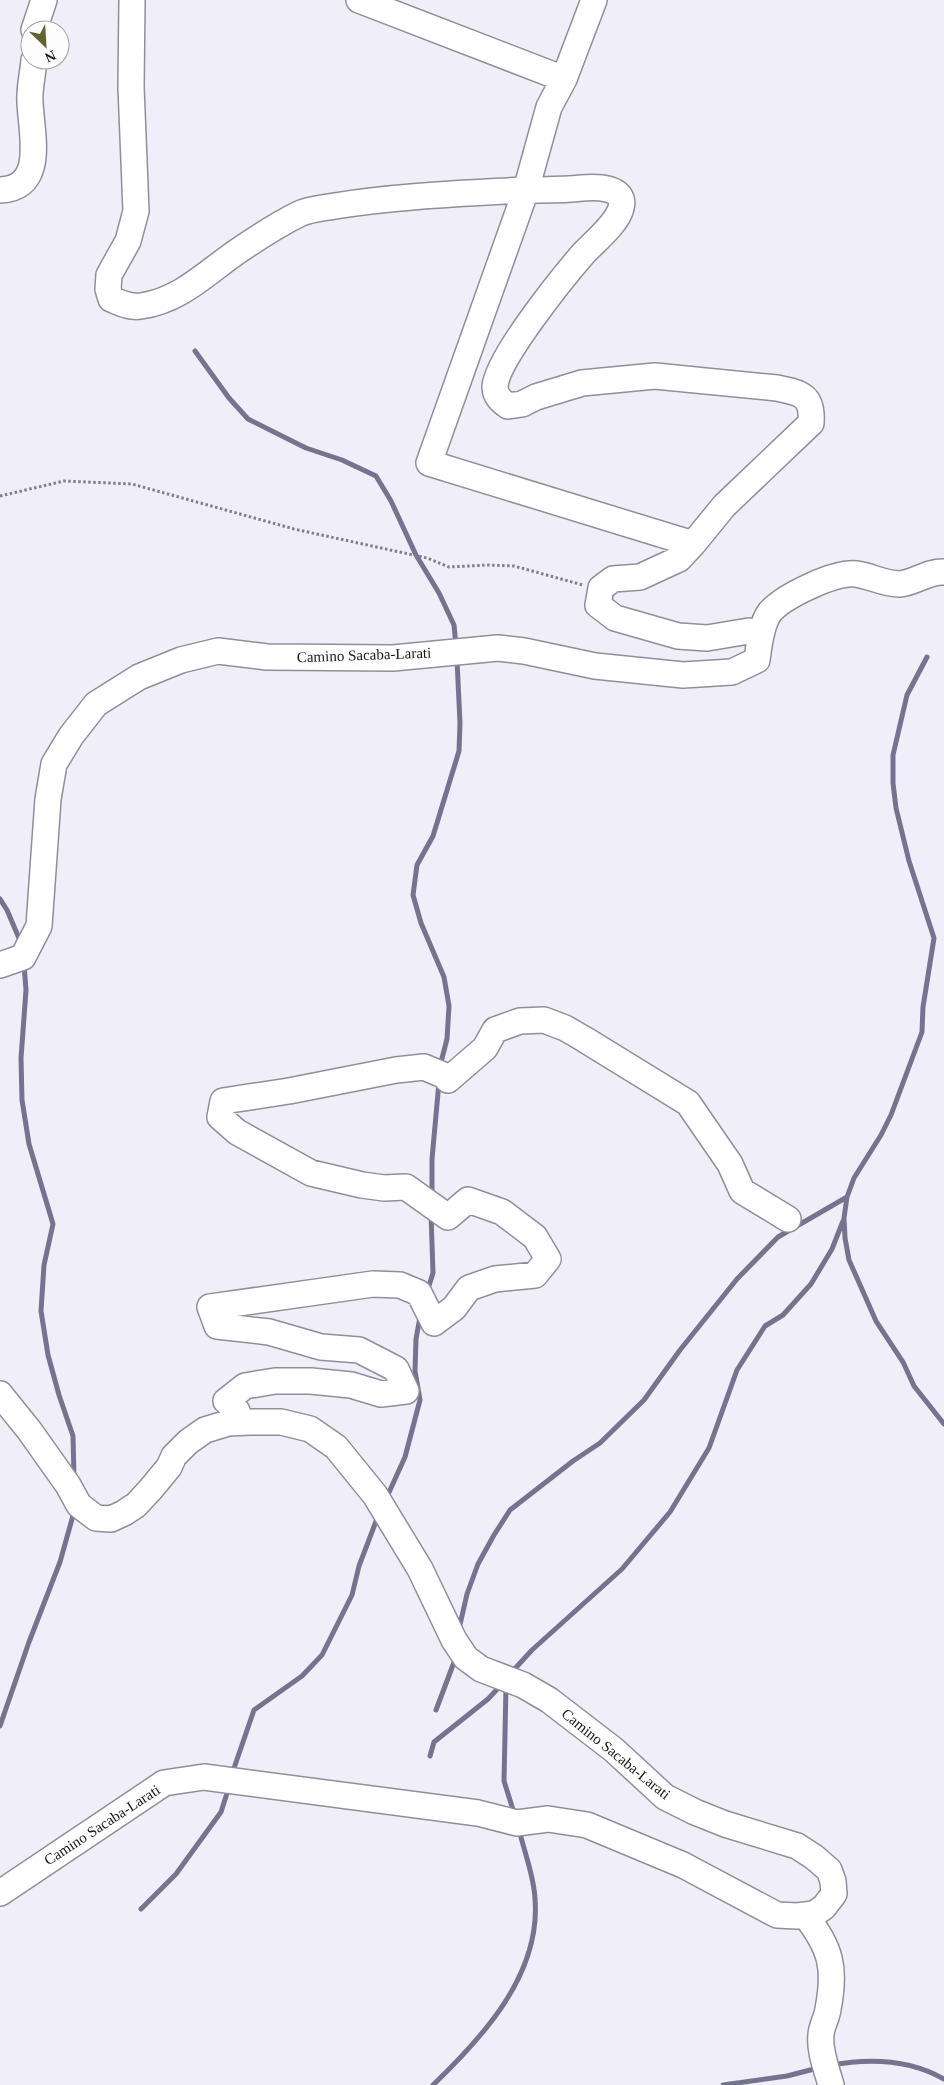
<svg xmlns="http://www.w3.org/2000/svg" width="944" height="2085" viewBox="0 0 944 2085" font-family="Georgia,serif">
<rect width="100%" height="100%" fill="#f0eff9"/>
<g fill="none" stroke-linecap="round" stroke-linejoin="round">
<path stroke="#76738f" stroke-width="5" d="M195,351L229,398L248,419L306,448L342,460L376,476L391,501L416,555L439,593L454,625L456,646
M927,657L907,695L893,755V783L896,808L909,861L934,938L923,1007L922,1032L891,1115L881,1135L854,1178L847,1197L844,1218L845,1238L849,1260L876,1321L903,1362L914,1386L944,1424
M0,899L7,910L21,943
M24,964L26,990L21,1058L22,1100L29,1144L53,1224L44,1265L41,1311L48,1355L59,1395L73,1436L74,1478
M440,1066L447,1039L449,1006L444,977L421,923L413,895L417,865L433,836L459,751L460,723L457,660
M432,1195V1159L439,1082
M427,1292L433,1273L431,1214
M386,1499L405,1457L420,1400L415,1371L416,1339L420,1317
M459,1629L467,1594L478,1564L494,1535L510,1510L573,1461L600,1443L644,1400L680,1350L737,1279L778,1237L847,1197
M510,1674L532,1650L622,1569L670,1512L709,1448L737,1370L765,1326L783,1315L811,1284L832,1249L843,1221
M506,1686L504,1781L515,1816
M436,1710L456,1657
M0,1726L29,1642L60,1562L74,1512
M430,1756L434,1742L488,1699L502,1684
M232,1774L254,1710L302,1676L322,1655L352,1595L359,1566L378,1516
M141,1909L176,1874L221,1812L229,1787
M831,2065C870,2058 909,2059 944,2079
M433,2085C483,2037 541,1974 535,1899C534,1875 524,1852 519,1829
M723,2085L787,2076L818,2068"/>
<defs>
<path id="minor" d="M132,0L131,87L136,211L128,241L109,275L108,289L111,299C121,303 130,308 141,306C181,300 206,273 238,251C257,238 279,224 299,214C309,209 324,208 335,206C390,197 450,194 506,191C532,189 557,191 582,188C595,187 627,186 621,208C617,224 594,242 583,254C563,277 496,360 495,387C495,396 501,401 508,406L522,404L536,397L582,383L655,376L777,388C801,393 813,395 811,423L724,506L693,544L679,559L640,577L613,579L601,588L598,605L615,618L678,636L707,638L749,631L760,637
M359,0L564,79
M594,0L564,79L549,107L526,190L429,463L693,544
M34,30L44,0
M0,190C47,188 31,133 30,102C29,88 33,74 34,60
M0,965L23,957L39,926L48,799L54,764L71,736L96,704L139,677L181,660L218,651L267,657L393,658L498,648L524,651L595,666L683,675L732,672L757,660C759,645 761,624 770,612C784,596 834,572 856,574C871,576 884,584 900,584C914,583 928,571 944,572
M0,1394L29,1430L68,1485L79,1505L96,1518L111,1519L124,1513L136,1505L150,1490L169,1467L174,1456L188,1442L205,1430L228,1423L250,1422H281L310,1429L336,1447L375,1495L420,1569L454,1640L466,1658L481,1669L523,1685L549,1700L614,1750L665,1797L695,1812L725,1824L797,1846L814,1857L829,1870L833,1881L834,1894L824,1907L814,1914L797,1916L777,1915L683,1865L587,1825L548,1819L517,1823L478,1813L204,1777L164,1783L0,1893
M228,1423L237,1411L226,1401L245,1386L275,1381H311L351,1385L381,1394L406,1391L396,1369L359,1350L321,1347L269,1332L217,1326L210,1307L373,1284L400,1285L419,1293L434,1323L454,1308L469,1288L495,1279L535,1275L548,1259L535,1237L502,1212L468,1200L448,1217L406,1187L384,1188L362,1185L311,1173L237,1132L220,1117L223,1101L289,1091L396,1070L424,1067L443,1075L448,1080L485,1048L495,1030L520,1021L544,1020L565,1028L584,1039L688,1103L730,1164L742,1191L788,1219
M805,1915C831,1948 836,1968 828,2009C827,2018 821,2027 821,2035C819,2051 827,2070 831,2085"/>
</defs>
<use href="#minor" stroke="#908f99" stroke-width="28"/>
<path stroke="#807f86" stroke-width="3" stroke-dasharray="2.5 2.5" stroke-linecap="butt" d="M0,496L64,481L132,484L294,529L427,558L449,567L487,565L514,566L583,585"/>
<use href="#minor" stroke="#fff" stroke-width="25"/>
</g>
<g text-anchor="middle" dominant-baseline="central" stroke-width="4" stroke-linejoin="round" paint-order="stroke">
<g font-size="15" fill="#18181b" stroke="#fdfdfd">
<text transform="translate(364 655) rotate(-2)">Camino Sacaba-Larati</text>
<text transform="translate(616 1754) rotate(39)">Camino Sacaba-Larati</text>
<text transform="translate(102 1825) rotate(-33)">Camino Sacaba-Larati</text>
</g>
</g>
<g transform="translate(45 45) rotate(155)"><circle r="24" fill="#fdfdfd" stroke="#a1a1a3"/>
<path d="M0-4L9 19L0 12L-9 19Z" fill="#626330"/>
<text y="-8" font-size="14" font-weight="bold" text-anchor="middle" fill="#18181b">N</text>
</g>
</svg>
